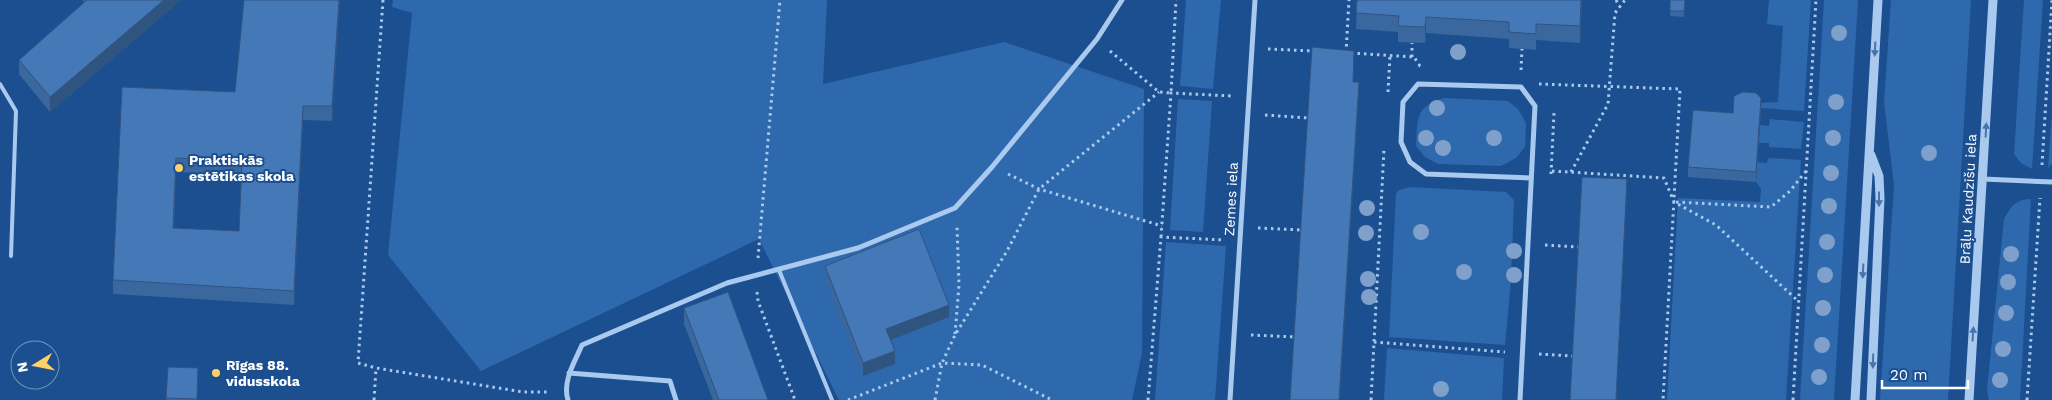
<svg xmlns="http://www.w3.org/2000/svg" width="2052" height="400" viewBox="0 0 2052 400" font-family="'Work Sans',sans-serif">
<rect width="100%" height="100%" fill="#1b4f8f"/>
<path fill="#2e69ad" d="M393,0H827L823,84L1004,42L1144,89L1142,353L1132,400H839L759,239L481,371L388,255L412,13L392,7Z
M1186,0H1221L1213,89L1180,86Z
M1769,0H1811L1804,111L1761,108L1756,103L1778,102L1783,26L1767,24Z
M1824,0H1858L1834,400H1800Z
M1891,0H1971L1948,400H1880L1894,185L1884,102Z
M2024,0H2043L2032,169L2021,163L2014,154Z
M1444,98L1508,101L1518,109L1526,123L1525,147L1516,158L1501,166L1438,164L1425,157L1416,146C1418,119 1414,107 1444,98Z
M1178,99L1212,101L1203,232L1170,230Z
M2052,113V164L2048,168Z
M1770,119L1804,122L1801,149L1769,147V143H1759L1760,125L1769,126Z
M1768,158L1801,160L1786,400H1667L1678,198L1760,202L1761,189L1756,182L1757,162L1767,163Z
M1410,187L1506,192L1514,200L1511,281L1505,345L1389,337L1396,194L1399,190Z
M2031,199L2020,400H1989L1987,390L2004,219C2012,205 2015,200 2031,199Z
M1166,242L1226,246L1215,400H1155Z
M1387,348L1504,358L1502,400H1384Z"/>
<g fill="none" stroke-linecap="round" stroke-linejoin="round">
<path stroke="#a9c9ee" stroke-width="3" stroke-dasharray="2.5 4" stroke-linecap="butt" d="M383,0L358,363L376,368L523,392H549
M1616,0L1620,7
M1268,49L1314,51
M1110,51L1159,92L1171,93L1176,0
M1346,53L1349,0
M1351,53L1414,57L1420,66H1422
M1412,57V43
M1521,70L1522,49
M1539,84L1680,89L1663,400
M1388,92L1390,55
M1265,115L1309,118
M2042,165L2052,0
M1552,171L1664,178L1674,202L1716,225L1798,301
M1571,172L1608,104L1615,13L1625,0
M1008,174L1039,189L1162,226
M1551,174L1554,113
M1676,202L1771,207L1790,191L1806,171
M1258,228L1302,230
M1161,237L1171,93L1233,96
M1545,245L1579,247
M758,258L780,0
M757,292L758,301L795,400
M955,334L959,285L957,226
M1251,335L1296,337
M1374,342L1505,352
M1539,354L1573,356
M374,400L376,368
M848,400L942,363L982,365L1052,400
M935,400L942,363L955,335L1007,251L1039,189L1159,92
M1148,400L1161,237L1224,240
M1371,400L1384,149
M1793,400L1816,0
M2027,400L2040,198"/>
<path stroke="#a9c9ee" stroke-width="4" d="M0,84L16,111L11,256
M779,270L832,400"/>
<path stroke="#a9c9ee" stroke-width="5" d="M1983,179L2052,182
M569,373L670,381L676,400
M568,400C562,382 575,361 582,345L727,283L858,248L955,208L992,167L1097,39L1122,0
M1230,400L1255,0
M1520,400L1535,106L1521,87L1418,84L1403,102L1401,142L1410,162L1426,174L1531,178"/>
<path stroke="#a9c9ee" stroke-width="9" d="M1871,155L1879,176L1880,198L1871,400
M1855,400L1878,0
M1969,400L1993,0"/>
</g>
<g fill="#7ea0ca">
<circle cx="1839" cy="33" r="8"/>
<circle cx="1458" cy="52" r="8"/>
<circle cx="1836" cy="102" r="8"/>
<circle cx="1437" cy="108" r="8"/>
<circle cx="1426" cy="138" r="8"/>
<circle cx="1494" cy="138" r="8"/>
<circle cx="1833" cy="138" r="8"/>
<circle cx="1443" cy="148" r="8"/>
<circle cx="1929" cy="153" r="8"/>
<circle cx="1831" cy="173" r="8"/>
<circle cx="1829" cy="206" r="8"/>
<circle cx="1367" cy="208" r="8"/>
<circle cx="1421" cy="232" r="8"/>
<circle cx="1366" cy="233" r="8"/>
<circle cx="1827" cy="242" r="8"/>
<circle cx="1514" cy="251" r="8"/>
<circle cx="2011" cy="254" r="8"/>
<circle cx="1464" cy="272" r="8"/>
<circle cx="1514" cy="275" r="8"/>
<circle cx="1825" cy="275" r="8"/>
<circle cx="1368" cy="279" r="8"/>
<circle cx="2008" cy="282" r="8"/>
<circle cx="1369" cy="297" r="8"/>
<circle cx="1823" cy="308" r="8"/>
<circle cx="2006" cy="313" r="8"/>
<circle cx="1822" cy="345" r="8"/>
<circle cx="2003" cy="349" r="8"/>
<circle cx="1819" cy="377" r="8"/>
<circle cx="2000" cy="380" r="8"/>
<circle cx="1441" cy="389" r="8"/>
</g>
<path fill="#3a679d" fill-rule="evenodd" d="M82,0H181L50,112L19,74V60L84,2Z
M244,0H340L332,121L303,120L294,305L113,294V280L122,87L235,92ZM176,172L242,175L239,231L174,228Z
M1357,0H1582L1580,43L1536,40V50L1509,48V39L1426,33L1425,43L1398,42V32L1356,29Z
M1670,0H1685L1684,17L1670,16Z
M1761,108L1756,182L1688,177V167Z
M825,266L949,317L890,340L895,364L863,376L825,279Z
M684,308L768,400H713L684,324Z
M168,367L198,368L197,400H166Z"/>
<path fill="#305480" d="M164,0H181L50,112V97Z
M339,0H340L332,121V106Z
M1581,0H1582L1580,43V26Z
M1426,17V33L1425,43V27Z
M1359,82V98L1340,400H1339Z
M1761,98V108L1756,182V172Z
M303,106V120L294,305V291Z
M176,158V172L173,242V228Z
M1627,179V195L1616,400Z
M949,305V317L886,342V329Z
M895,351V364L863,376V363Z"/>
<path fill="#4478b7" stroke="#305480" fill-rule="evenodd" d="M87,0H164L50,97L19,60Z
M244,0H339L332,106H303L294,291L113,280L122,87L235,92ZM176,158L242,161L239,231L173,228Z
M1357,0H1581L1580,26L1536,24V34L1509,32V22L1426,17L1425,27L1398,26L1399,16L1356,13Z
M1670,0H1685L1684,11H1670Z
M1312,47L1354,51L1353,82H1359L1339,400H1290Z
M1743,92L1756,93L1761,98L1756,172L1688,167L1693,110L1733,113L1734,96Z
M1582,177L1627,179L1616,400H1570Z
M919,229L949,305L886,329L895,351L863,363L825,266Z
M728,292L768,400H719L684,308Z
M168,367L198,368L197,399L166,398Z"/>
<defs><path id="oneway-solid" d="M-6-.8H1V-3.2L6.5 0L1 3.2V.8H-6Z" transform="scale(1.25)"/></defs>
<g fill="#4674ac">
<use href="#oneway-solid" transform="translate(1875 49) rotate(93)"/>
<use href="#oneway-solid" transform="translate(1986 130) rotate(-87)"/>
<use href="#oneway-solid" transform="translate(1879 199) rotate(90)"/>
<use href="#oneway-solid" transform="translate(1863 271) rotate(93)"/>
<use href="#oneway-solid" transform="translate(1973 334) rotate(-86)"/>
<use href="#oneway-solid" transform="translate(1873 361) rotate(92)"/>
</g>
<g fill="#ffd166" stroke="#1b4f8f" stroke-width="2">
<circle cx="179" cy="168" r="5"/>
<circle cx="216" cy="373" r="5"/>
</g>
<g text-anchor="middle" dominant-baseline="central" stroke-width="4" stroke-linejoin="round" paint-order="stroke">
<g font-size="14" font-weight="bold" fill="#fff" stroke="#1b4f8f" text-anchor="start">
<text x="189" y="160">Praktiskās<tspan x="189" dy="16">estētikas skola</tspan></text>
<text x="226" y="365">Rīgas 88.<tspan x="226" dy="16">vidusskola</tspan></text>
</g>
<g font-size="14" fill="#fff" stroke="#1b4f8f">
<text transform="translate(1231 199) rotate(-87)">Zemes iela</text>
<text transform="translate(1968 199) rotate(-87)">Brāļu Kaudzīšu iela</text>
</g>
</g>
<g transform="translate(35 365) rotate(260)"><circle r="24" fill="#1b4f8f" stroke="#7695bc"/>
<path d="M0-4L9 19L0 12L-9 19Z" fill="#ffd166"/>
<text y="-8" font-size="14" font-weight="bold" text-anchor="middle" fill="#ffffff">N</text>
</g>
<path d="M1882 380v8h86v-8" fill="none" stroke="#ffffff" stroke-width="2.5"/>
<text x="1890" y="380" font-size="15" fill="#ffffff" stroke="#1b4f8f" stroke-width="4" paint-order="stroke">20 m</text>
</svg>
